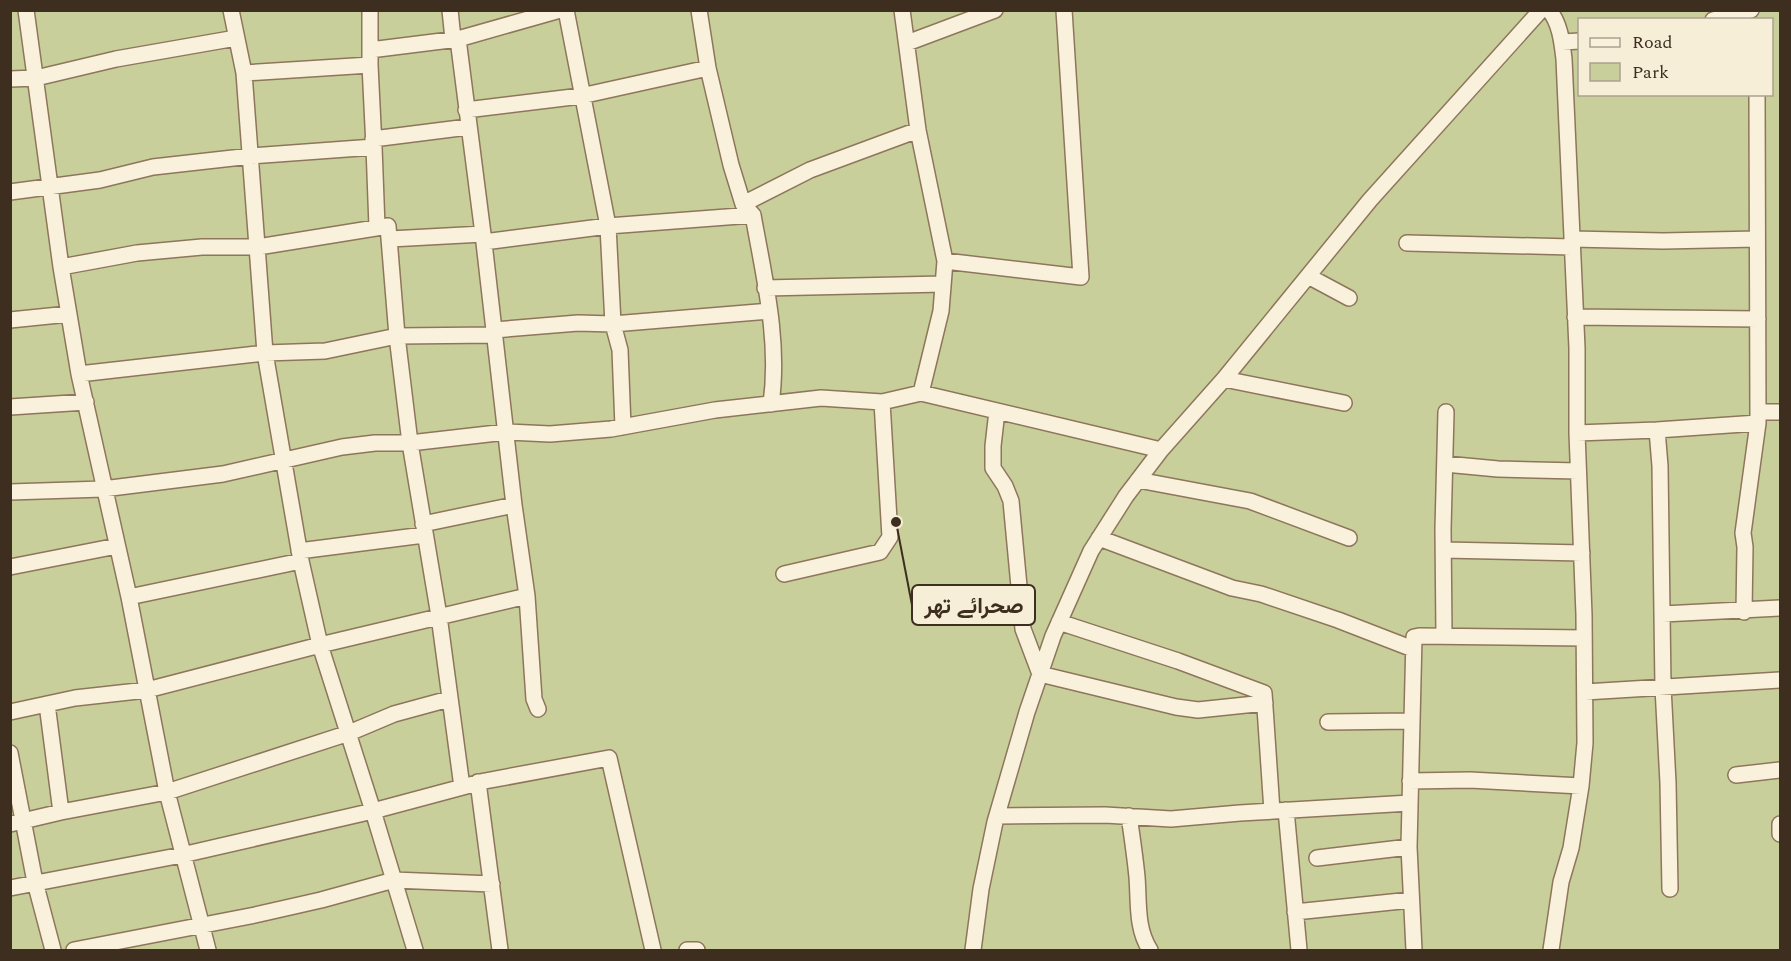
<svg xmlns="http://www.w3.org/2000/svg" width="1791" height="961" viewBox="0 0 1791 961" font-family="Spectral,Vazirmatn,serif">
<rect width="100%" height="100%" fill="#f0e4c8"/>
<path fill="#c9cf9b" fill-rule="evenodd" d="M11,11H1780V950H11ZM1580,20H1772V94H1580Z"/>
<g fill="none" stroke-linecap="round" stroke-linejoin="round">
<defs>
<path id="minor" d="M26,10L61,267L79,374L129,597L167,792L208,950
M231,10L244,73L265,353L301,561L320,645L373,811L415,950
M450,10L453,39
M566,10L608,226L613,324L620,350L623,427
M699,10L708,68L731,165L743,204L753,215C764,277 780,341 771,404
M902,10L918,130L945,261L941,311L921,393L1161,450
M1549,10C1560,23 1562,42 1564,59L1577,348V433L1584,615L1585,743L1581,786L1571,848L1561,882L1551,950
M1713,20L1751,10
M1562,42L1580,41
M907,43L995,10
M370,50L458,39L560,10
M244,73L370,65
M10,79L36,78L116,59L236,38
M466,110L581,96L708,68
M373,139L468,127
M374,147L377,227
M10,192L100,180L153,167L251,156L374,147L370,65V10
M743,204L810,170L918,130
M390,239L483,234
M1572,239L1663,241L1757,239
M484,242L608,226L753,215
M1407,243L1572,247
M945,261L1081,277L1064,10
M61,267L137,253L202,247H258L388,226L397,336L410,443L439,616L462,787
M1308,276L1349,298
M765,288L943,284
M1575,317L1758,319
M10,320L69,314
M494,330L578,323L613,324L769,311
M79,374L265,353L325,351L397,336L494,335
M1224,379L1344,403
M10,407L86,402
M997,411L993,446V468L1005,486L1011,501L1023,629L1040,674L1176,707L1198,710L1265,703
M1759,412H1780
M1657,430L1660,466L1663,687L1668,783L1670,889
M1577,433L1657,430L1758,423
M1445,464L1498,469L1578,471
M1138,480L1250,501L1349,538
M10,492L103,489L223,474L342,447L375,443H410L506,432L550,434L611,429L715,410L821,398L882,402L921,393
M423,524L514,505
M1099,538L1232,588L1261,594L1338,620L1413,649
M1444,550L1582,553
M299,551L424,535
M10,567L117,546
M784,574L880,552L890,537L882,402
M527,596L534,699L538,709
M129,597L301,561
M1744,612L1745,547L1743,533L1758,423L1757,94
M1663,614L1780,608
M1059,622L1178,661L1264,693L1272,811
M1444,636L1443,529L1446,412
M1585,692L1780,680
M47,704L61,812
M10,712L75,698L147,690L320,645L527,596L514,505L483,234L458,39
M1328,722L1412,721
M10,753L35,882L53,950
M1736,775L1780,770
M1410,781L1470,780L1581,786
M478,782L500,950
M1286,810L1299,950
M997,816L1105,815L1171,819L1240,813L1410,803
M1129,816C1132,836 1135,857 1137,877C1139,903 1136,928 1150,950
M10,824L61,812L167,792L349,733L394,714L449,699
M1780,824V834
M1317,858L1409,847
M10,888L182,855L373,811L485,781L609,758L653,950
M1295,912L1411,900
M74,950L255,915L321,900L394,880L492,884
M687,950H697
M973,950L981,889L995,822L1027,712L1053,636L1091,551L1126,496L1161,450L1224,379L1370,200L1541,10
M1414,950L1409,847L1414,637L1419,636L1584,638"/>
</defs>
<use href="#minor" stroke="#8d765c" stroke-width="18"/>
<use href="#minor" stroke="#faf1dc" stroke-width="15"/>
</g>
<path fill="none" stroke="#3d2e20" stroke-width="2" d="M896 522L912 605"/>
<circle fill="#3d2e20" stroke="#f7eed8" stroke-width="2" cx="896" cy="522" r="6"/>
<rect fill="#f7eed8" stroke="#3d2e20" stroke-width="2" x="912" y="585" width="123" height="40" rx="6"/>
<g font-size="22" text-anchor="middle" font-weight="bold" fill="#3d2e20">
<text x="974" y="613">صحرائے تھر</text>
</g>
<rect width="1791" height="961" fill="none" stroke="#3d2e20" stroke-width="24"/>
<rect x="1578" y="18" width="195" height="78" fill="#f7eed8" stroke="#ada18e" stroke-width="1.5"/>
<rect x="1590" y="38" width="30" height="9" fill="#faf1dc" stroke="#ada18e" stroke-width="1.5"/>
<text x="1632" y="48" font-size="18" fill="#3d2e20">Road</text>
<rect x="1590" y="63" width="30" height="18" fill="#c9cf9b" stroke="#ada18e" stroke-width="1.5"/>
<text x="1632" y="78" font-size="18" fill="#3d2e20">Park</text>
</svg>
